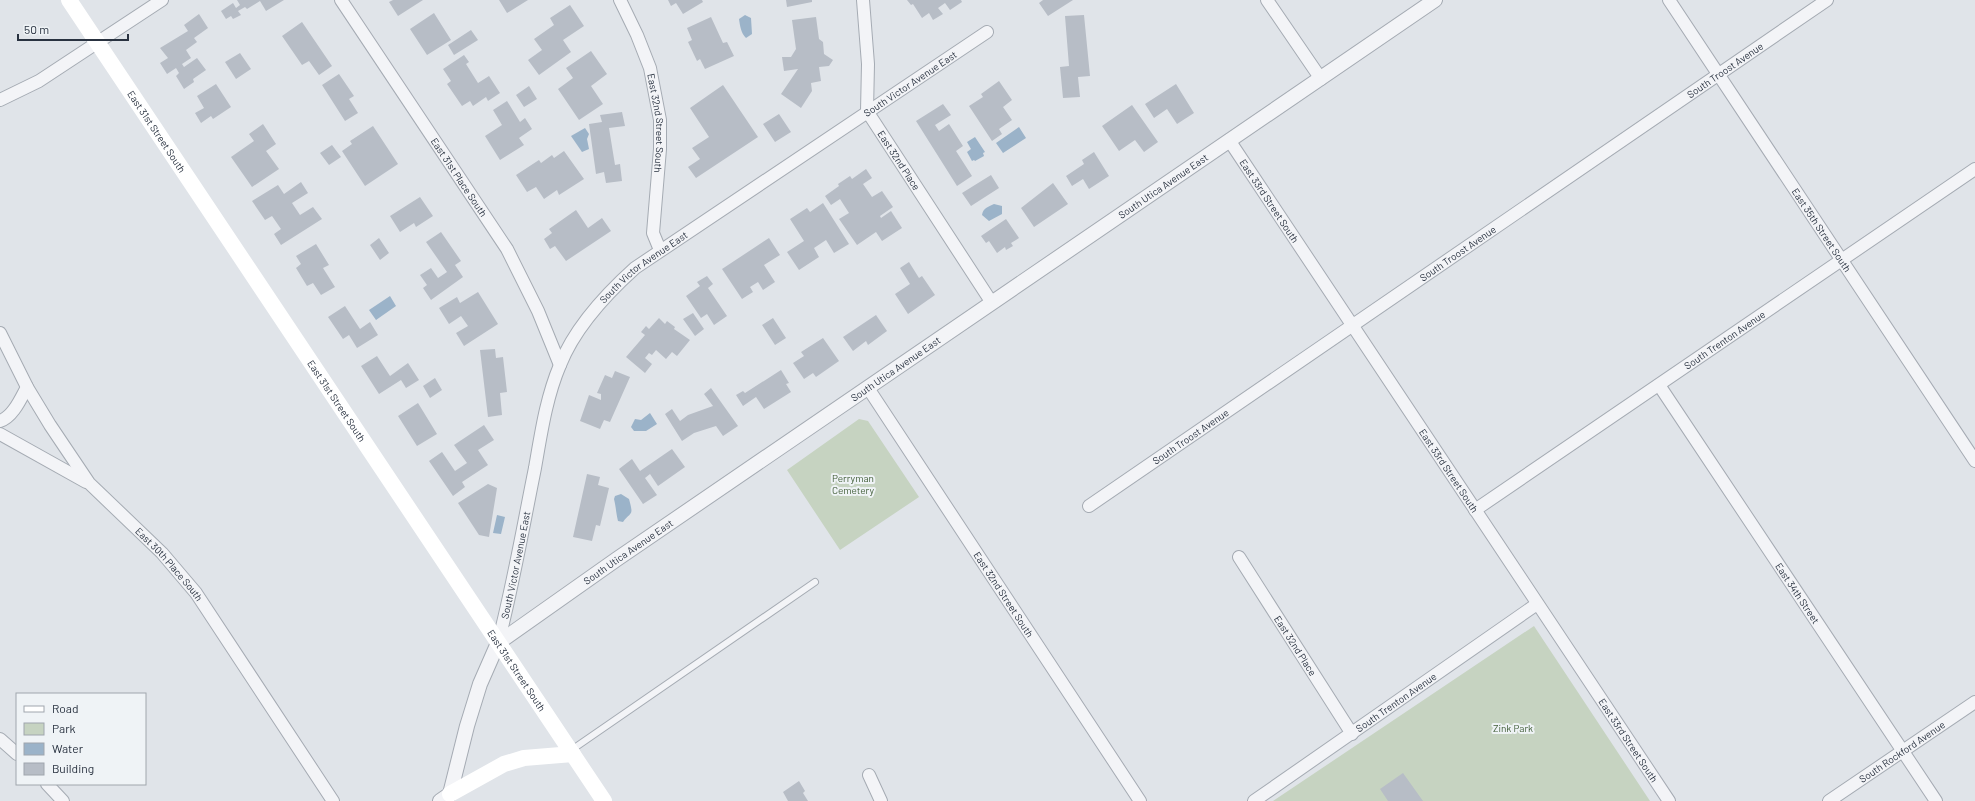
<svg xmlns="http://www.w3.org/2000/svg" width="1975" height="801" viewBox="0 0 1975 801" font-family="Barlow,sans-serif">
<rect width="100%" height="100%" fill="#e0e4e9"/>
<path fill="#c6d3c1" d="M859,419L868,421L919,497L840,550L787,470Z
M1534,626L1650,801H1273Z"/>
<path fill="#9bb3c9" d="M745,15L751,18L752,34L746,38C741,33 740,26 739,19Z
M1019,127L1026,138L1003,153L996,143Z
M585,128L589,134L587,139L589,149L582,152L571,136Z
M975,137L985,152L983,153L984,156L975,161L974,160L972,161L967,152L971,149L967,142Z
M994,204L1002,206V214L989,221L982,215C983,208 988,207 994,204Z
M390,296L396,306L376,320L369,310Z
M650,413L657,424L646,431H634L631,427L635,419L641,420Z
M621,494L629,499C634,517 631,511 623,522L618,521C616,513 616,507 614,499L615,496Z
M497,515L505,517L501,534L493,533Z"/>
<path fill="#b7bdc6" d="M237,0H284L266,11L260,1L247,9L245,7L238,11L241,15L233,19L231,16L226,19L221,11L233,3L236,8L240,5Z
M393,0H423L398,16L389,2Z
M499,0H528L507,13Z
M668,0H702L703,2L683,14L676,3L671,6Z
M786,0H812V2L787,7Z
M907,0H961L962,2L950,10L945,3L938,8L943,14L933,20L929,13L922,18L913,4L911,5Z
M1043,0H1073L1048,16L1039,3Z
M570,5L584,26L563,40L571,52L539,75L528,60L542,50L534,39L554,25L550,18Z
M434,13L451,40L427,55L410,29Z
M199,14L208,28L194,38L197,42L186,50L191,58L182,64L184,67L197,58L206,70L193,79L194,82L184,89L176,76L179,73L176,68L167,74L160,63L168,58L160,48L188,31L184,25Z
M1084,15L1090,76L1078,77L1080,97L1063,98L1060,67L1069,66L1065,16Z
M711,17L723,43L727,42L734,56L705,69L700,59L697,61L688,42L692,40L687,28Z
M816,17L819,39L823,42L824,54L833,60L829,66L819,67L821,81L811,83L812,91L801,108L781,94L798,69L784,71L782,57H791L796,49L792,20Z
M302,22L332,66L319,75L309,61L302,65L282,36Z
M471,30L478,40L454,55L448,45Z
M591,51L607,74L591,86L603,104L579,120L558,89L573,78L566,68Z
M240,53L251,69L236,79L225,62Z
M464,55L469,62L466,64L478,83L489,76L500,93L488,101L486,97L473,106L470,101L462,106L447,84L451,81L443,69Z
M339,74L354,96L349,99L358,113L345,121L322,85Z
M999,81L1012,100L1003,107L1012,120L999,129L1002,134L992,141L969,106L983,97L981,94Z
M216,84L231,107L213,119L211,116L201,123L195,113L204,108L197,96Z
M1176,84L1194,113L1177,124L1167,109L1154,118L1145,104Z
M723,85L758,137L696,178L688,167L700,159L692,148L709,137L690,108Z
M529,86L537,99L524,107L516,95Z
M507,101L520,122L525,118L532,129L519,138L524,145L500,160L485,136L502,125L493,110Z
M943,104L951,115L935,125L939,131L949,124L963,146L956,151L972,176L957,186L916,121Z
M1132,105L1158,142L1144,152L1135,140L1119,151L1102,126Z
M622,112L625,126L609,128L615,165L620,164L622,181L606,183L604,172L596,174L589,124L602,122L600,115Z
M779,114L791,132L775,142L763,124Z
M263,124L276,144L266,151L279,169L252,187L231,157L254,141L249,134Z
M373,126L398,164L365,186L342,151L352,144L350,141Z
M332,145L341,157L329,165L320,153Z
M564,151L584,179L559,195L557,190L544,199L536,187L527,192L516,175L539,160L541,163L552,155L554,158Z
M1094,152L1109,176L1089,189L1083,179L1072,186L1066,176L1084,164L1082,160Z
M866,169L872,178L863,184L872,197L882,191L893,207L880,216L881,218L891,211L902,228L882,241L876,232L857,245L839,219L849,213L840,199L831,205L825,196L839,186L838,184L850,176L852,179Z
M991,175L999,188L971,206L962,193Z
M301,182L308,193L292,203L300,215L313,207L322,219L281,245L274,234L281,229L272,216L265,220L252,201L278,185L284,194Z
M1053,183L1068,204L1034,227L1021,208Z
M420,197L433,216L416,227L414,223L400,232L390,216Z
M823,203L849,244L834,253L826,240L814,248L819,257L799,270L787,252L804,241L790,219L807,208L810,212Z
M576,210L588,228L602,218L611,231L566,261L555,246L550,249L544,239L552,233L549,229Z
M1006,219L1019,238L1011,243L1013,246L1006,250L1005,247L997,253L989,241L986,243L981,236Z
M441,232L461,261L455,265L463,277L431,300L423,288L427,285L420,275L431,268L438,278L447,272L426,242Z
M379,238L389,253L380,260L370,245Z
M769,238L780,255L764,265L775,282L763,290L758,282L750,287L753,292L742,299L722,269Z
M316,244L329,265L323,268L335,287L321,295L313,283L307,286L296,268L301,264L296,256Z
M909,262L919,278L922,276L935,295L908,314L895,294L910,284L900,268Z
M707,276L713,284L708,288L727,316L714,325L707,314L701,318L686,296L700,286L697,282Z
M478,292L498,324L464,346L456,333L468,326L461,316L449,324L439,308L457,297L460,303Z
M345,306L360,329L370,322L378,335L357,348L349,335L343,339L328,317Z
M693,313L704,329L695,336L683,319Z
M876,315L887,331L868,345L866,341L853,351L843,337Z
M659,318L665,324L667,321L675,327L674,329L690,340L677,356L672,352L666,359L656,350L652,355L649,353L645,358L652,364L645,373L626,357L645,335L641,332L646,326L649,329Z
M773,318L786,338L775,345L762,325Z
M823,338L839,361L816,377L813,373L804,379L793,363L804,356L801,352Z
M495,349L496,358L503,357L507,392L500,393L502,415L488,417L480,350Z
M377,356L390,376L408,363L419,380L406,388L401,380L379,394L361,366Z
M781,370L789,383L786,384L791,392L764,409L756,397L743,406L736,395L743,391L745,393Z
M615,371L630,377L610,422L604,420L600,429L580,421L589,395L601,400V394L597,393L605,375L612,378Z
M435,378L442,390L430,398L423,386Z
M711,388L738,426L723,436L716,426L694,433L682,441L665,414L672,409L680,421L688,415L713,406L704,394Z
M418,403L437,434L417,446L398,416Z
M484,425L494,440L478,450L488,465L462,482L465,487L453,496L429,461L442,452L455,471L467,463L454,445Z
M672,449L685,467L658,486L650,474L645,478L657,495L643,504L619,469L632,459L640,471Z
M587,474L600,477L598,485L609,488L600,526L596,525L592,541L573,537Z
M488,484L497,488L489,537L479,535L458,503Z
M1403,773L1423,801H1388L1380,789Z
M799,781L805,791L803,793L808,801H788L783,792Z"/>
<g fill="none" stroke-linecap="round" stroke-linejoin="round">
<defs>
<path id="service" d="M570,751L815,582"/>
<g id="minor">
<path id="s1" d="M341,0L507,249L538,311L560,365"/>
<path id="s2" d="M620,0L637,35L650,68L660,120V149L653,233L660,250"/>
<path id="s3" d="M863,0L868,64L867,111L992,303"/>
<path d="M1267,0L1321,79"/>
<path id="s4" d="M1669,0L1975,461"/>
<path d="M0,100L39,81L162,0"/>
<path id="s5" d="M1229,140L1669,801"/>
<path id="s6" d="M0,333L27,387L50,425L89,483L162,553L196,593L333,801"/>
<path id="s7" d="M1659,385L1936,801"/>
<path id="s8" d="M868,388L1140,801"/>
<path d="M0,421C13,417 21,398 27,387"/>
<path d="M0,434L86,482"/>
<path id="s9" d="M1089,506L1827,0"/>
<path id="s10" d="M1475,510L1975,169"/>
<path id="s11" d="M1239,557L1352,734"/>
<path id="s12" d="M498,643C513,586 523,527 535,468C541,434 546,398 560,365C575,327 605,295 635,268L987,32"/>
<path d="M0,739L17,754"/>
<path d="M869,775L881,801"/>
<path d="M47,784L63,801"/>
<path id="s13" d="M1254,801L1537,604"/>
<path id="s14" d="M1829,801L1975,702"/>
</g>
<g id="tertiary">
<path id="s15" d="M440,801L450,794L467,726L480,684L498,643L617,559L1435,0"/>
</g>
</defs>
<use href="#service" stroke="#a5abb3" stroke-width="8"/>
<use href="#minor" stroke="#a5abb3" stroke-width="14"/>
<use href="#tertiary" stroke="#a5abb3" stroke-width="16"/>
<use href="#service" stroke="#f3f4f7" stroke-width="6"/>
<use href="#minor" stroke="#f3f4f7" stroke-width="12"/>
<use href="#tertiary" stroke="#f3f4f7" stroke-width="14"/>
<g stroke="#fff" stroke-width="16">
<path id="s16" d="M69,0L604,801"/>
<path d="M450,794L504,764L524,758L573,754"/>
</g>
</g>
<g text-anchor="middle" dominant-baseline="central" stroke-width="4" stroke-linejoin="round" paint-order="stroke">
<g font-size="10" fill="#293240" stroke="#eff3f6">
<text stroke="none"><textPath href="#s9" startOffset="771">South Troost Avenue</textPath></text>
<text stroke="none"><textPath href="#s12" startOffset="740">South Victor Avenue East</textPath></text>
<text stroke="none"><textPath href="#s2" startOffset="130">East 32nd Street South</textPath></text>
<text stroke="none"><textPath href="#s16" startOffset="158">East 31st Street South</textPath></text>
<text stroke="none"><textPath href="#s3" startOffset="170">East 32nd Place</textPath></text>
<text stroke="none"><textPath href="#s1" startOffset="213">East 31st Place South</textPath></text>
<text stroke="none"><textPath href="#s15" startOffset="978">South Utica Avenue East</textPath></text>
<text stroke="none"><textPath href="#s5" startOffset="73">East 33rd Street South</textPath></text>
<text stroke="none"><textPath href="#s4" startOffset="276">East 35th Street South</textPath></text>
<text stroke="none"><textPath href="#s9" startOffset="447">South Troost Avenue</textPath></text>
<text stroke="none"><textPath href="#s12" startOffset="416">South Victor Avenue East</textPath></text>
<text stroke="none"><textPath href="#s10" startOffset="302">South Trenton Avenue</textPath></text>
<text stroke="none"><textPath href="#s15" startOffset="654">South Utica Avenue East</textPath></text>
<text stroke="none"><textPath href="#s16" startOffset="482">East 31st Street South</textPath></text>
<text stroke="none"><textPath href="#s9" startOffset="123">South Troost Avenue</textPath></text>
<text stroke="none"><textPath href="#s5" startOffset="397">East 33rd Street South</textPath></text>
<text stroke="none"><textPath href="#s15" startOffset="330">South Utica Avenue East</textPath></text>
<text stroke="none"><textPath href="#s6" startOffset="289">East 30th Place South</textPath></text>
<text stroke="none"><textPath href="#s12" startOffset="80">South Victor Avenue East</textPath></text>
<text stroke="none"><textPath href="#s7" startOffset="250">East 34th Street</textPath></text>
<text stroke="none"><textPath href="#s8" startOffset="247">East 32nd Street South</textPath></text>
<text stroke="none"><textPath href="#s11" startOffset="105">East 32nd Place</textPath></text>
<text stroke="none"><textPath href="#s16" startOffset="806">East 31st Street South</textPath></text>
<text stroke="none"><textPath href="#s13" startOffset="173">South Trenton Avenue</textPath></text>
<text stroke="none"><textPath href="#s5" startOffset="721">East 33rd Street South</textPath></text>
<text stroke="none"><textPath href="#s14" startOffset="88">South Rockford Avenue</textPath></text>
</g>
<g font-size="10" fill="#3f5c36" stroke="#eff3f6">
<text x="853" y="478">Perryman<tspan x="853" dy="12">Cemetery</tspan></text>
<text x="1513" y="728">Zink Park</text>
</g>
</g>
<rect x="16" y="693" width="130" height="92" fill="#eff3f6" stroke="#a0a6ad"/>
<rect x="24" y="706" width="20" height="6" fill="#ffffff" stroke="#a0a6ad"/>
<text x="52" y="713" font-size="12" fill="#293240">Road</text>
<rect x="24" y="723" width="20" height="12" fill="#c6d3c1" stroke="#a0a6ad"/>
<text x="52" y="733" font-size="12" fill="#293240">Park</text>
<rect x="24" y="743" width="20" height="12" fill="#9bb3c9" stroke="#a0a6ad"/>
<text x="52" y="753" font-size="12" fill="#293240">Water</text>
<rect x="24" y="763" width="20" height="12" fill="#b7bdc6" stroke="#a0a6ad"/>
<text x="52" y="773" font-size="12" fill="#293240">Building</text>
<path d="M18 34v6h110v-6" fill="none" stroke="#293240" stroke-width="2"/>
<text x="24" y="34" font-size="12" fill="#293240" stroke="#eff3f6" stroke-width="3" paint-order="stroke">50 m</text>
</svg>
